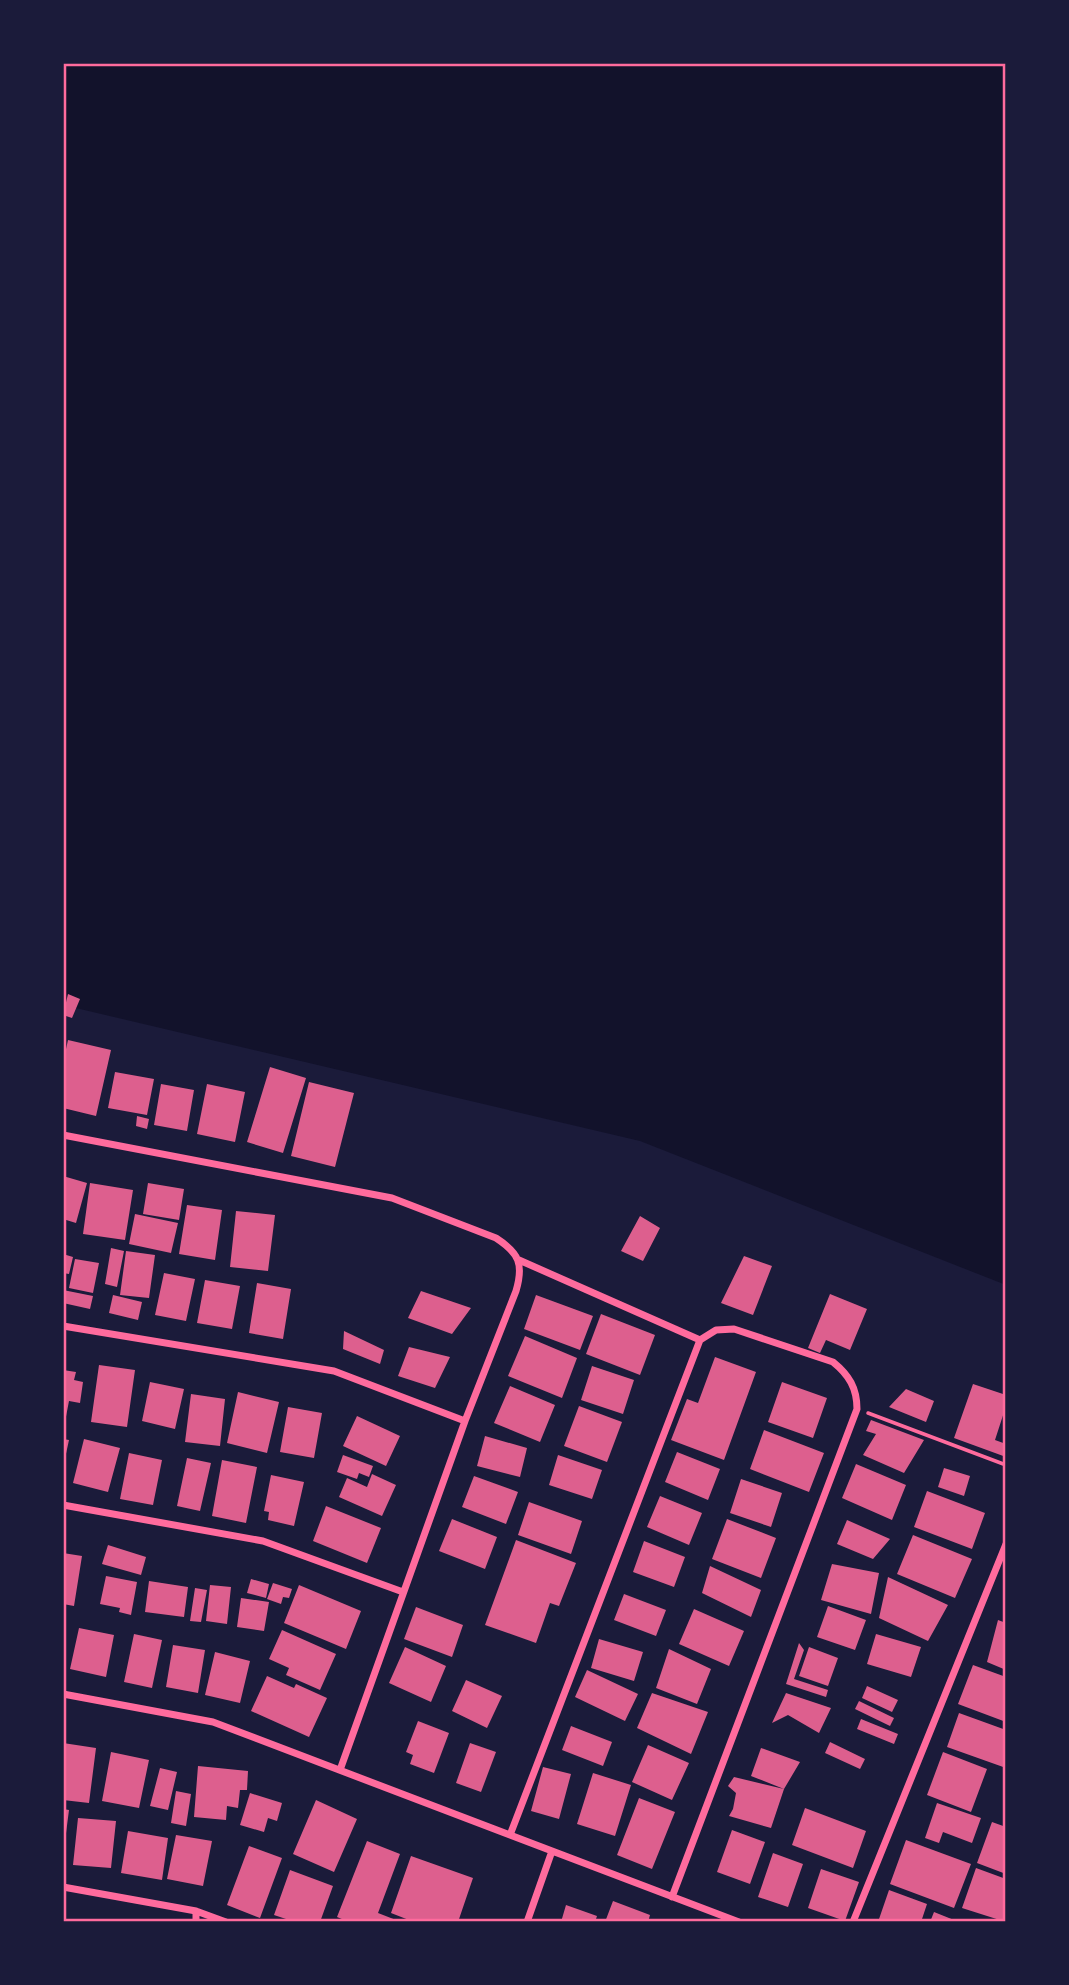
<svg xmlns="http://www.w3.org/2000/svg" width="1069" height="1985" viewBox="0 0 1069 1985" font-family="'Fira Sans Condensed',sans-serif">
<rect width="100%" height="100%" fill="#1b1b3a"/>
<path fill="#12122b" d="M63,63H1006V1285L640,1141L63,1005Z"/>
<path fill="#dd5f8e" d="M68,994L80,999L72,1018L63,1015Z
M68,1040L111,1050L96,1116L63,1108V1063Z
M270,1067L306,1078L283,1153L247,1142Z
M115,1072L154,1079L147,1115L108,1108Z
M309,1082L354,1093L335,1167L291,1156Z
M161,1084L194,1090L187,1131L154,1125Z
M207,1084L245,1092L235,1142L197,1134Z
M137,1116L149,1119L147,1129L136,1126Z
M63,1176L87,1183L76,1223L63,1219Z
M90,1183L133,1190L125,1240L83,1234Z
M148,1183L184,1189L179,1220L143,1214Z
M187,1205L222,1210L215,1260L179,1254Z
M236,1211L275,1215L268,1271L230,1267Z
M135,1214L178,1223L171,1253L129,1244Z
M640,1216L660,1228L643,1261L621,1251Z
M111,1248L124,1251L117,1287L105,1284Z
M126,1251L155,1255L149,1298L120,1295Z
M63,1254L73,1257L69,1274L63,1273Z
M744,1256L772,1266L753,1315L721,1303Z
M75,1259L99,1263L93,1293L69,1288Z
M164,1273L195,1279L186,1321L155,1315Z
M205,1280L240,1286L232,1329L197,1323Z
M257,1283L291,1289L283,1339L249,1333Z
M63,1290L93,1296L90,1309L63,1303Z
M421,1291L471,1308L452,1334L408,1318Z
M830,1294L867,1309L850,1350L826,1340L820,1353L808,1348Z
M113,1295L142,1302L138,1320L109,1313Z
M536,1295L593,1316L580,1350L524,1329Z
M601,1314L655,1335L640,1375L586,1354Z
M344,1331L384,1350L380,1364L343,1349Z
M525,1336L577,1358L562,1398L508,1376Z
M409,1347L450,1357L435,1388L398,1376Z
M715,1357L756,1372L724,1460L671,1440L687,1399L698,1403Z
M99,1365L135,1370L127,1427L91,1422Z
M592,1366L634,1380L623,1414L581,1400Z
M63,1370L76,1372L74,1380L83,1382L80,1403L69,1401L64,1427Z
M150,1382L184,1389L175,1429L142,1421Z
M782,1382L827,1398L813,1438L768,1422Z
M973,1384L1006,1395V1406L995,1440L1006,1444V1457L954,1438Z
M510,1386L555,1405L540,1442L494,1423Z
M906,1389L934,1401L926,1422L889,1407Z
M238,1392L279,1402L267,1453L227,1443Z
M191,1394L225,1399L220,1446L185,1442Z
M579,1406L622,1422L607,1462L564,1446Z
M288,1407L322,1413L314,1458L280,1452Z
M357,1416L400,1436L386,1466L343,1446Z
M871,1420L924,1440L904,1473L863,1455L876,1434L866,1431Z
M764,1430L824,1453L809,1492L750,1469Z
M485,1436L527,1448L520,1477L477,1466Z
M63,1439L69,1440L64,1463H63Z
M84,1439L120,1448L108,1492L73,1483Z
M677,1452L720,1469L708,1500L665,1482Z
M129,1453L162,1460L153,1505L120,1499Z
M343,1455L373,1466L369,1477L359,1473L357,1479L337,1472Z
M558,1455L602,1470L592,1499L549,1485Z
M187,1458L211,1463L200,1511L177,1506Z
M222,1460L257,1467L246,1523L212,1516Z
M856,1464L906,1485L892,1520L842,1498Z
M944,1468L970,1476L964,1496L938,1487Z
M372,1474L396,1485L382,1516L339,1497L347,1478L367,1487Z
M271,1475L304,1482L294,1526L268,1520L269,1512L264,1511Z
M474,1476L518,1492L506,1524L462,1507Z
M741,1479L782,1493L771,1527L730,1513Z
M927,1491L985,1513L972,1549L914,1527Z
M660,1496L702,1513L689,1545L647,1527Z
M529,1502L582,1521L571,1554L518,1535Z
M326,1506L381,1528L367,1563L313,1541Z
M452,1519L497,1537L485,1569L439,1551Z
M727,1519L776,1538L761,1578L712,1559Z
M847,1520L890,1539L873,1559L837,1544Z
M913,1535L972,1559L955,1598L897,1574Z
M516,1540L576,1563L559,1606L550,1603L536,1643L485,1625Z
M644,1541L685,1557L674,1587L633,1572Z
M108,1545L146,1557L141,1575L102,1564Z
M63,1553L82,1556L74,1606L63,1604Z
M832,1564L879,1573L871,1614L821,1600Z
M710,1566L761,1590L751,1617L702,1593Z
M106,1576L137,1582L131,1615L119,1612L120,1608L100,1604Z
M888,1577L948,1605L928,1641L879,1618Z
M251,1579L269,1584L266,1598L247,1593Z
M149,1581L188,1587L184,1617L145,1612Z
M273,1583L292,1589L289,1598L283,1597L281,1604L267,1599Z
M210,1585L231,1587L227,1624L206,1621Z
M299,1585L361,1611L346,1649L284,1623Z
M195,1588L207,1590L201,1622L190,1621Z
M624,1594L666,1610L656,1636L614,1620Z
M241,1598L269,1602L264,1631L237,1627Z
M828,1606L866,1620L855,1650L817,1637Z
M416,1607L463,1625L452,1657L404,1639Z
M694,1609L744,1631L729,1666L679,1644Z
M998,1620L1006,1623V1670L987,1662Z
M79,1628L114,1635L106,1677L70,1669Z
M282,1630L336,1654L320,1690L286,1675L289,1668L269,1659Z
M134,1634L162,1640L152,1688L124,1682Z
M876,1634L921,1647L911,1677L867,1664Z
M599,1639L643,1652L634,1681L591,1668Z
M799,1643L804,1650L794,1679L828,1690L826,1697L786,1684Z
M173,1645L205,1650L198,1693L166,1687Z
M405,1647L446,1666L431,1702L389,1683Z
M809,1647L838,1658L828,1686L799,1676Z
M669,1649L711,1669L697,1704L656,1688Z
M215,1652L250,1661L240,1703L205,1695Z
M973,1665L1006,1677V1722L958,1704Z
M587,1670L638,1694L625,1721L575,1697Z
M267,1676L294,1688L296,1684L327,1698L309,1737L251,1711Z
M466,1680L502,1696L487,1728L452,1711Z
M867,1686L898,1700L892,1712L862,1698Z
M652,1693L708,1712L691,1754L637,1728Z
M786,1693L831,1708L819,1733L788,1715L772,1723Z
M859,1701L894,1718L890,1726L855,1709Z
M959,1713L1006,1730V1768L947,1747Z
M861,1719L898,1734L894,1744L857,1729Z
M418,1721L449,1733L434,1773L410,1764L413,1755L406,1752Z
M571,1726L612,1742L603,1766L562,1750Z
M830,1742L865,1759L860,1769L825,1753Z
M63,1743L96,1748L89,1803L63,1800Z
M470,1743L496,1752L481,1792L456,1783Z
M648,1745L689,1763L672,1800L632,1782Z
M761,1748L800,1762L784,1789L751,1776Z
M111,1752L149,1760L139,1808L102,1801Z
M943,1752L987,1769L971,1812L927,1795Z
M198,1766L248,1771L247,1790H240L238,1808L227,1806L226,1820L194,1817Z
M543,1767L571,1774L559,1819L531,1811Z
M160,1768L177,1772L168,1810L150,1806Z
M593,1773L631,1785L615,1836L577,1824Z
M734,1777L784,1789L771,1828L729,1816L733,1809L736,1793L728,1786Z
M176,1791L191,1794L186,1826L171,1823Z
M250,1793L282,1803L277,1821L268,1818L264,1832L240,1825Z
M639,1798L675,1812L652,1869L617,1855Z
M316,1800L357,1819L334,1872L293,1854Z
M937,1803L981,1818L972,1843L943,1832L939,1843L925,1838Z
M805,1808L866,1831L853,1868L792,1845Z
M63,1809L69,1810L65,1841H63Z
M78,1818L116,1821L111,1868L73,1865Z
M992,1822L1006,1827V1874L977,1863Z
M732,1830L765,1842L750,1884L717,1872Z
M128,1831L168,1838L162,1880L121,1873Z
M176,1835L212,1841L203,1886L167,1879Z
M906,1840L971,1864L954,1908L890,1884Z
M367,1841L400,1854L378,1913L396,1920V1922H349L337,1917Z
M249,1846L282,1858L260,1918L227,1905Z
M773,1853L803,1864L788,1907L758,1897Z
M411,1856L473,1878L458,1922H414L391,1913Z
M976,1868L1006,1879V1922L962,1908Z
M821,1869L859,1882L845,1921L808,1908Z
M290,1870L333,1886L320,1922H295L274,1915Z
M889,1890L927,1904L921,1922H878Z
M613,1901L650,1915L648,1922H605Z
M566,1905L597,1916L595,1922H561Z
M934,1912L959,1922H930Z"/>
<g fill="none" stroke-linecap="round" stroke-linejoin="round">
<path stroke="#ff6b9d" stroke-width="3.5" d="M868,1413L1006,1465"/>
<path stroke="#ff6b9d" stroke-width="7" d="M63,1135L392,1198L496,1238C519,1253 524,1264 516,1291L465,1421L340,1770
M519,1260L700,1340
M63,1326L334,1371L465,1421
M63,1505L263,1541L403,1592
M63,1694L213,1722L739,1922
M510,1835L700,1340L716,1330L734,1329L833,1362C849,1375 857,1388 857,1409L672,1897
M63,1887L196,1911L226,1922
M196,1922V1911
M527,1922L552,1851
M853,1922L1006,1544"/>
</g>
<rect width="1069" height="1985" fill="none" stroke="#1b1b3a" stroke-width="130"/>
<rect x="65" y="65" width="939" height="1855" fill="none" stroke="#ff6b9d" stroke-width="2.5"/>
</svg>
